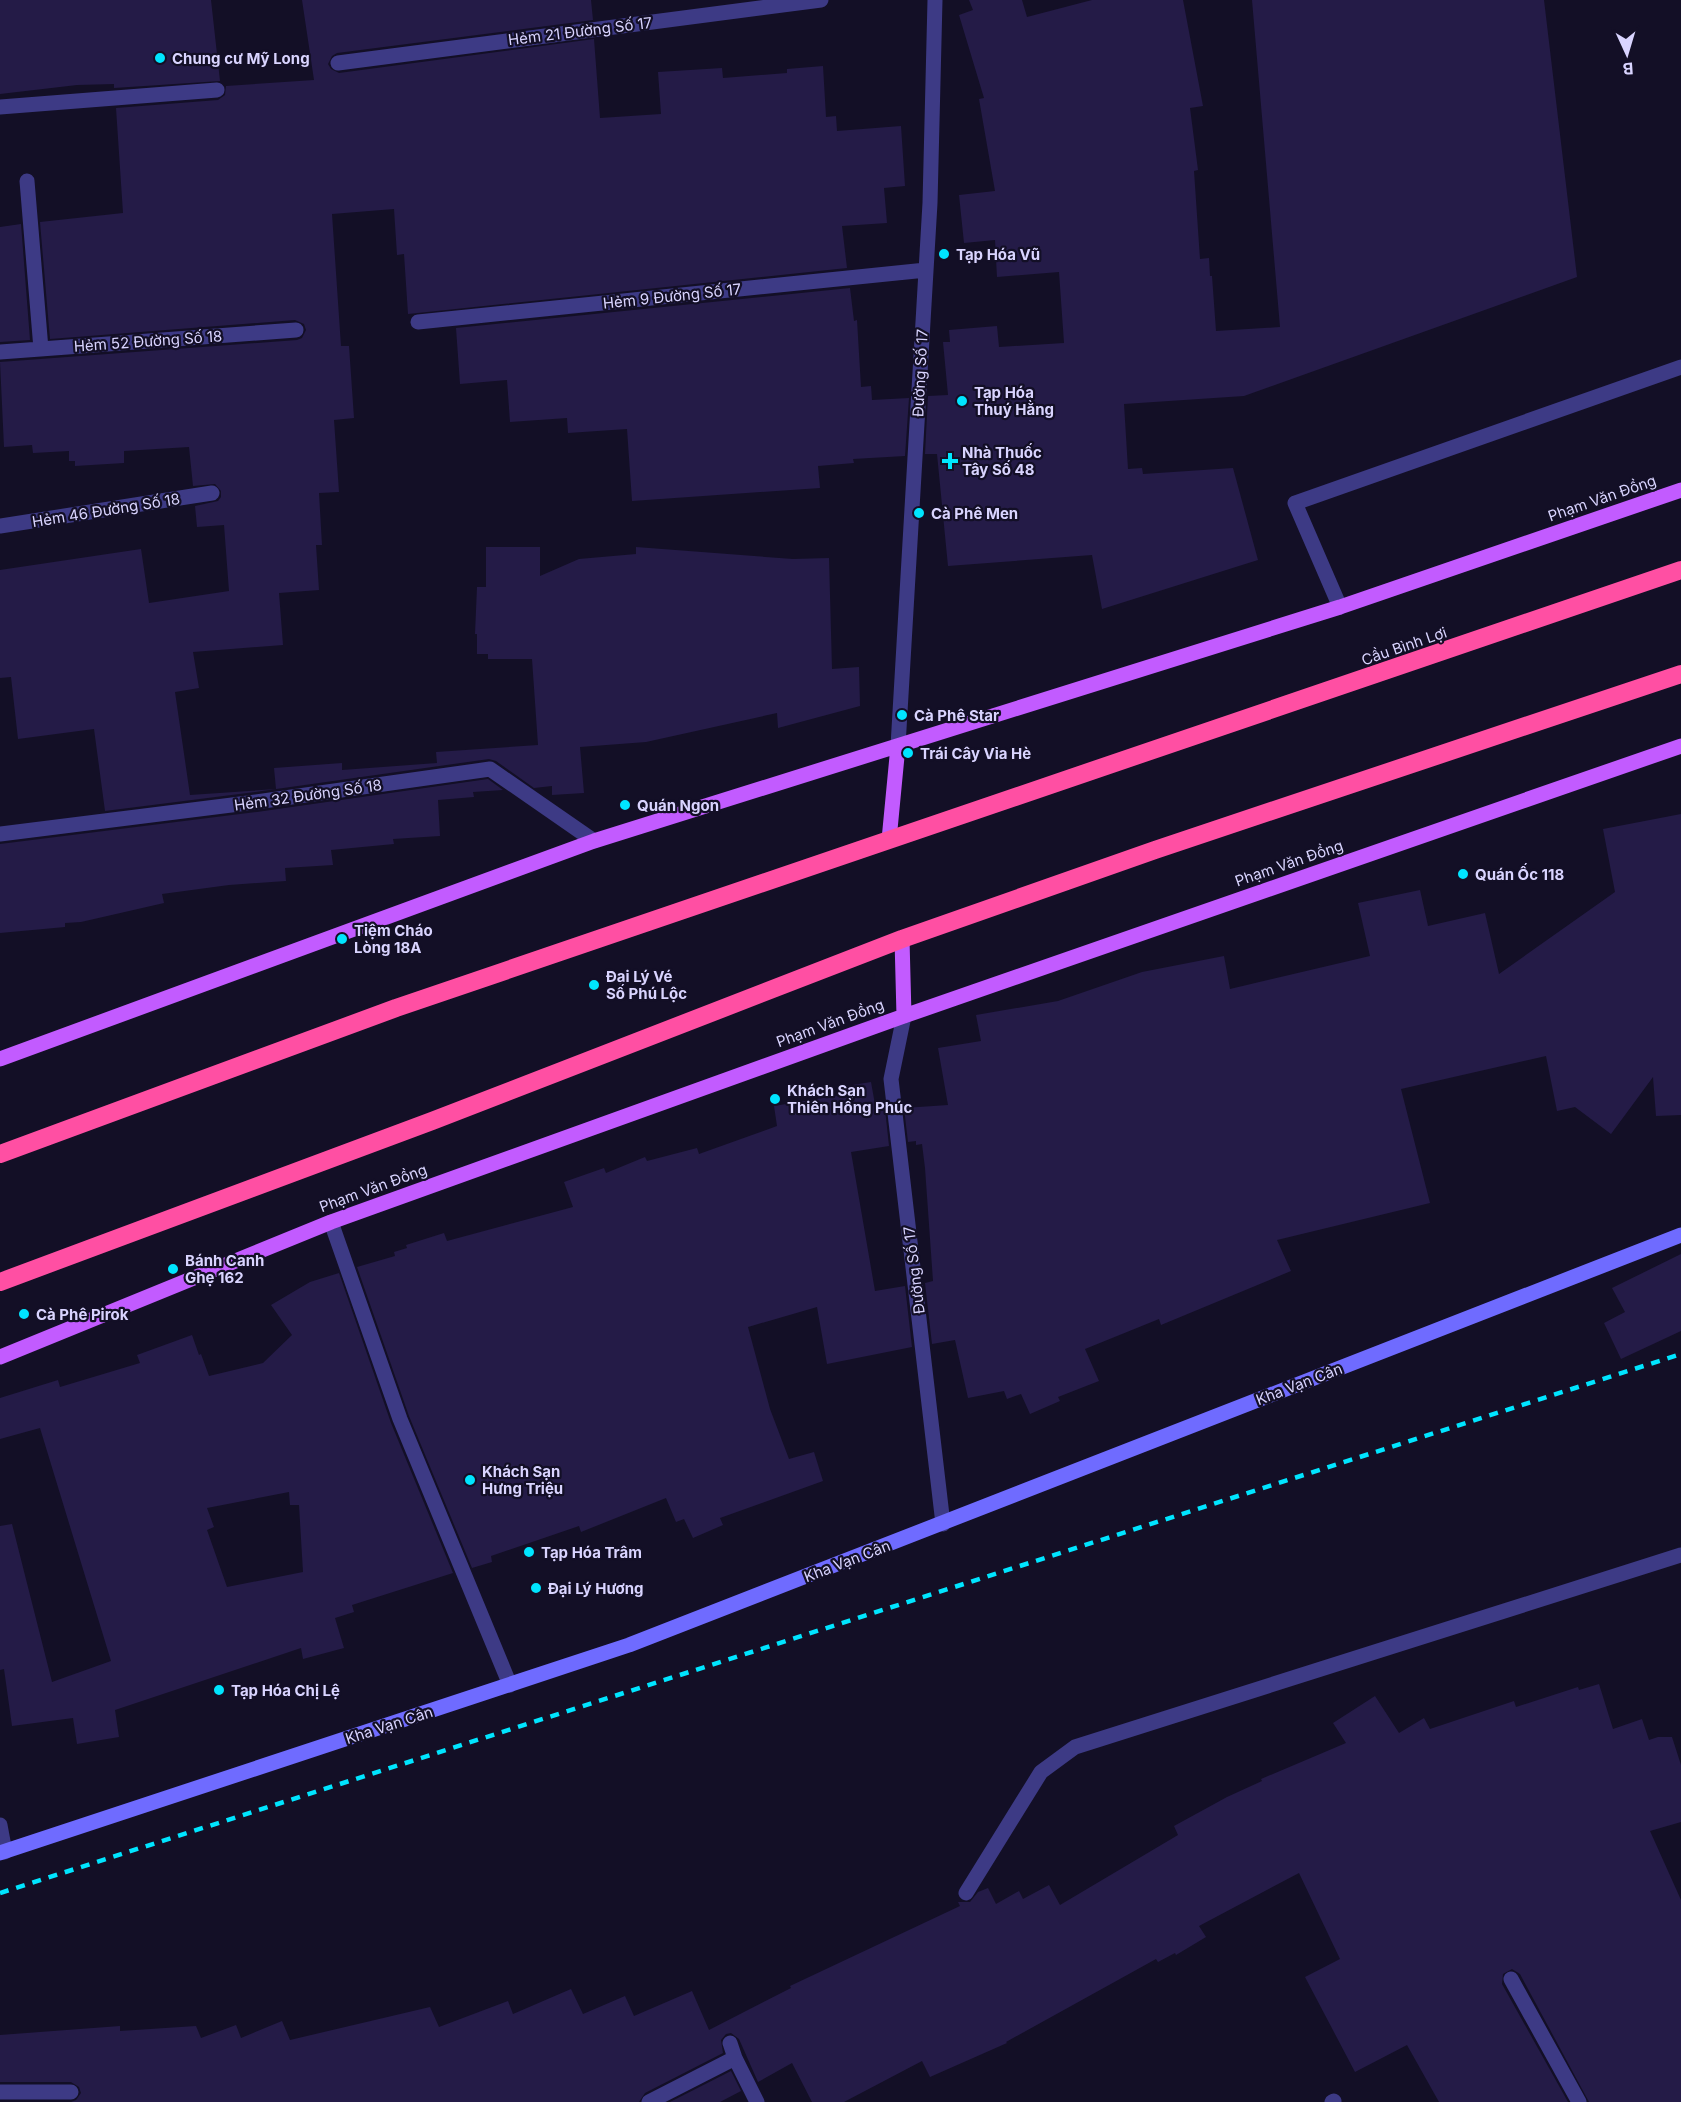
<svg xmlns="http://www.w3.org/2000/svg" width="1681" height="2102" viewBox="0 0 1681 2102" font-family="Inter,sans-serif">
<rect width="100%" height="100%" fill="#130f26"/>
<path fill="#241b47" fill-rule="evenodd" d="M0,0H211L220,81L114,88V84L77,85L0,94Z
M302,0H591L593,20L337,53L332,56L328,64L331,69L339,73L594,39L600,118L661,114L658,72L722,68L723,78L787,73V69L823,66L826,117L836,116L837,131L901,126L905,186L884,188L887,223L842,226L847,268L408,314L404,254L397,255L394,209L332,214L341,346H349L354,418L334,420L339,492L319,493L322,545H316L319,590L279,593L283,645L193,652L199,688L175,692L190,795L276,789L274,768L342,763V770L437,763L436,752L538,745L532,659H488V654H477V634H475L477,587H486V547H540V576L579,559L636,554V547L793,559L829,558L832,669L859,667L860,706L778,728L777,713L646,742L580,747L584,793L552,795V786L534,788L496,761L489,759L255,792L105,811L94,729L18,739L11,677L0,678V570L141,549L149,603L229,591L224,525L197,527L195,506L218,501L221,497V491L215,484L193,486L189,447L124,451V463L75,466V461H69V451L33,453L32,445L4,447L0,362L297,340L302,338L306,330L304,324L295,320L50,339L40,222L123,213L116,108L218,100L225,95L226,86L314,80Z
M969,0H1022L1027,17L1092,0H1183L1203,106L1190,108L1198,170L1194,171L1200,259L1209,258L1210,276H1212L1216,331L1280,327L1252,0H1544L1577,277L1244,396L1124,404L1128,469L1142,468L1143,474L1233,468L1258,560L1102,609L1092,555L948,566L937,454H925L928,396L948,395L943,342H950L949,330L997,326L999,347L1064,343L1059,272L997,277L995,240L964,243L959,195L995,191L979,99L984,98L959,15L973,10Z
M21,224L30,340L0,342V227Z
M850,288L854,321L857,320L861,387L871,386L872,400L909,398L905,456L853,459L854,463L818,466L820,488L632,501L627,429L568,433L567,418L510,422L507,380L460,384L456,328Z
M488,779L503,790L473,792L474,797L438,800L440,836L393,839L394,844L331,850L333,865L285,868L286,881L229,885L162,894L164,903L81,922L65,923V927L0,933V844L257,812Z
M1681,814V1115L1656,1116L1653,1077L1611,1134L1575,1107L1557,1111L1546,1056L1401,1089L1430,1203L1277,1240L1291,1271L1161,1325L1159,1319L1085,1349L1099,1381L1058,1397L1060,1401L1030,1414L1021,1394L1007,1399L1004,1391L968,1398L955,1340L932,1344L925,1283L933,1281L925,1168L922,1144L916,1145V1141L908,1142L904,1108L948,1105L938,1048L981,1041L976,1015L1058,1001L1142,972L1224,956L1230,989L1370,956L1358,903L1420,890L1428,926L1485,913L1499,974L1615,892L1603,829Z
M871,1082L876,1110L885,1109L889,1146L851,1152L875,1291L905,1286L912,1347L827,1364L817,1307L748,1327L770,1409L789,1459L814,1452L823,1481L720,1518L723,1525L693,1538L684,1519L676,1522L666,1498L581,1532L579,1526L491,1556L492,1562L472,1568L409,1416L357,1267L395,1256L394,1252L407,1248L406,1245L444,1233L447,1241L573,1207L564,1182L604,1168L606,1173L645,1157L647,1161L697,1148L699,1154L777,1126L774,1106L841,1095L840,1087Z
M1681,1254V1331L1621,1359L1604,1323L1625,1312L1612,1288Z
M339,1273L391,1423L453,1573L352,1605L354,1612L335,1618L344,1648L303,1659L301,1648L115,1710L119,1737L77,1744L73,1718L12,1726L4,1669L0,1670V1526L12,1524L52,1682L111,1661L40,1428L0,1439V1398L58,1380L60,1387L140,1363L137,1355L192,1335L199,1355L201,1354L209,1376L263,1363L292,1335L271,1305L310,1282ZM289,1492L290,1505H299L303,1572L227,1587L207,1530L214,1527L207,1508Z
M1599,1684L1613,1729L1642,1719L1649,1740L1658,1737H1672L1681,1765V1822L1650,1831L1681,1900V2102H1589L1520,1974L1512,1969L1503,1974L1502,1984L1568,2102H1439L1407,2045L1355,2072L1305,1977L1340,1959L1299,1873L1199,1926L1206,1937L1176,1955L1175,1953L1158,1962L1156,1959L1006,2042L1007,2043L930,2077L922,2061L844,2102H812L792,2063L758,2082L739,2039L731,2033L726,2034L721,2040L723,2053L645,2093L639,2102H0H71L76,2100L81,2093L79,2087L71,2082H0V2035L120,2026V2031L196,2026L201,2038L236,2025L241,2038L282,2021L290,2040L430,2007L439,2027L508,2001L513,2014L571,1989L583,2014L625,1996L634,2016L692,1991L709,2030L791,1988L790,1986L960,1906L958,1902H970L978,1892L988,1888L996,1904L1019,1891L1023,1899L1049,1885L1060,1905L1178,1835L1174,1826L1227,1797L1262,1781L1261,1779L1346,1743L1333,1723L1375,1696L1399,1733L1424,1718L1430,1729L1514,1701L1516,1707L1578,1687L1579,1690Z
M731,2071L741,2091L720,2102H670Z"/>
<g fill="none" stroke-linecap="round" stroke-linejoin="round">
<path stroke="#3d3a85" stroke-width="15" d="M1340,607L1295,503L1681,367
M0,834L256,802L490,769L594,841
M331,1222L400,1419L510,1685
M966,1893L1041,1772L1075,1747L1681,1555
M730,2043L735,2058L757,2102
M0,2092H71
M649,2102L735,2058
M1332,2102L1334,2101"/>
<path stroke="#3d3a85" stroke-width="15" d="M338,63L821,0
M0,107L217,90
M27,181L41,349
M418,322L926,270
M0,352L296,330
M0,526L212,493
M898,746L930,203L935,0
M904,1016L891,1079L943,1524
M0,1825L5,1852
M1511,1979L1579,2102"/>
<path stroke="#6f6bff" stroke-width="15" d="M0,1853L629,1645L1681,1235"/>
<path stroke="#c25bff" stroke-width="15" d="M889,840L898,746
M902,939L904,1016
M0,1059L594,841L1340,607L1681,490
M0,1357L331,1222L904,1016L1681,746"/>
<path stroke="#ff4fa3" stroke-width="18" d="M0,1154L396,1008L1681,570
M0,1282L432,1121L902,939L1155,850L1681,674"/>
<path stroke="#00e5ff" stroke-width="4.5" stroke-dasharray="9 8" stroke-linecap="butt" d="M0,1893L1681,1354"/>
</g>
<g fill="#00e5ff" stroke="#130f26" stroke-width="2">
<circle cx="160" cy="58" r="6"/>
<circle cx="944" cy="254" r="6"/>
<circle cx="962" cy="401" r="6"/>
<path d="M947 452h6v6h6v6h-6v6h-6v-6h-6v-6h6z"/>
<circle cx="919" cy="513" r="6"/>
<circle cx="902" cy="715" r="6"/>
<circle cx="908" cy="753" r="6"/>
<circle cx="625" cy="805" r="6"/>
<circle cx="1463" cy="874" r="6"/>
<circle cx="342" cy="939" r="6"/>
<circle cx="594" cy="985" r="6"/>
<circle cx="775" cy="1099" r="6"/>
<circle cx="173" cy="1269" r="6"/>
<circle cx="24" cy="1314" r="6"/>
<circle cx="470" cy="1480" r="6"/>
<circle cx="529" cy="1552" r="6"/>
<circle cx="536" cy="1588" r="6"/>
<circle cx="219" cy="1690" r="6"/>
</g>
<g text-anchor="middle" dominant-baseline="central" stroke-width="4.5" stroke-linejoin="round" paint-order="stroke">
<g font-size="15" fill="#d9d4ff" stroke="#130f26">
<text transform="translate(580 31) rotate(-7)">Hẻm 21 Đường Số 17</text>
<text transform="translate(672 296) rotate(-6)">Hẻm 9 Đường Số 17</text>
<text transform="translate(148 341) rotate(-4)">Hẻm 52 Đường Số 18</text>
<text transform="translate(920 373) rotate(-87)">Đường Số 17</text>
<text transform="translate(1602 498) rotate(-19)">Phạm Văn Đồng</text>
<text transform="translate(106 510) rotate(-9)">Hẻm 46 Đường Số 18</text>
<text transform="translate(1404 646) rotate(-19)">Cầu Bình Lợi</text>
<text transform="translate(308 795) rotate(-8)">Hẻm 32 Đường Số 18</text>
<text transform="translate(1289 863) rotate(-19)">Phạm Văn Đồng</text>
<text transform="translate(830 1023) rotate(-20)">Phạm Văn Đồng</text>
<text transform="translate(373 1188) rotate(-20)">Phạm Văn Đồng</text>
<text transform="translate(914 1270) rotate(-97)">Đường Số 17</text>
<text transform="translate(1299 1384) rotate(-21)">Kha Vạn Cân</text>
<text transform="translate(847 1561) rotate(-21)">Kha Vạn Cân</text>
<text transform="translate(389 1725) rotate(-18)">Kha Vạn Cân</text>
</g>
<g font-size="15" font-weight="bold" fill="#d9d4ff" stroke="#130f26" text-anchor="start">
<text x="172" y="58">Chung cư Mỹ Long</text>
<text x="956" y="254">Tạp Hóa Vũ</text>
<text x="974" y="392">Tạp Hóa<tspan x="974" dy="17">Thuý Hằng</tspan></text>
<text x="962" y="452">Nhà Thuốc<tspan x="962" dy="17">Tây Số 48</tspan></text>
<text x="931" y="513">Cà Phê Men</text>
<text x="914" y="715">Cà Phê Star</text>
<text x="920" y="753">Trái Cây Vỉa Hè</text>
<text x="637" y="805">Quán Ngon</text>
<text x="1475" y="874">Quán Ốc 118</text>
<text x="354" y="930">Tiệm Cháo<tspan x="354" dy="17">Lòng 18A</tspan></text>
<text x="606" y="976">Đại Lý Vé<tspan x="606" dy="17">Số Phú Lộc</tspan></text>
<text x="787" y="1090">Khách Sạn<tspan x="787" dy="17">Thiên Hồng Phúc</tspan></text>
<text x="185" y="1260">Bánh Canh<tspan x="185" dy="17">Ghẹ 162</tspan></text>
<text x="36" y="1314">Cà Phê Pirok</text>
<text x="482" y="1471">Khách Sạn<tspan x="482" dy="17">Hưng Triệu</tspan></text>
<text x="541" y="1552">Tạp Hóa Trâm</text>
<text x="548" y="1588">Đại Lý Hương</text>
<text x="231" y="1690">Tạp Hóa Chị Lệ</text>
</g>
</g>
<g transform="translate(1627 54) rotate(176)" stroke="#130f26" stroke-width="4.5" paint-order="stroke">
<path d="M0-4.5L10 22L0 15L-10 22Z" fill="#d9d4ff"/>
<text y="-9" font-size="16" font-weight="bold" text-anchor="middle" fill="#d9d4ff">B</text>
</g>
</svg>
